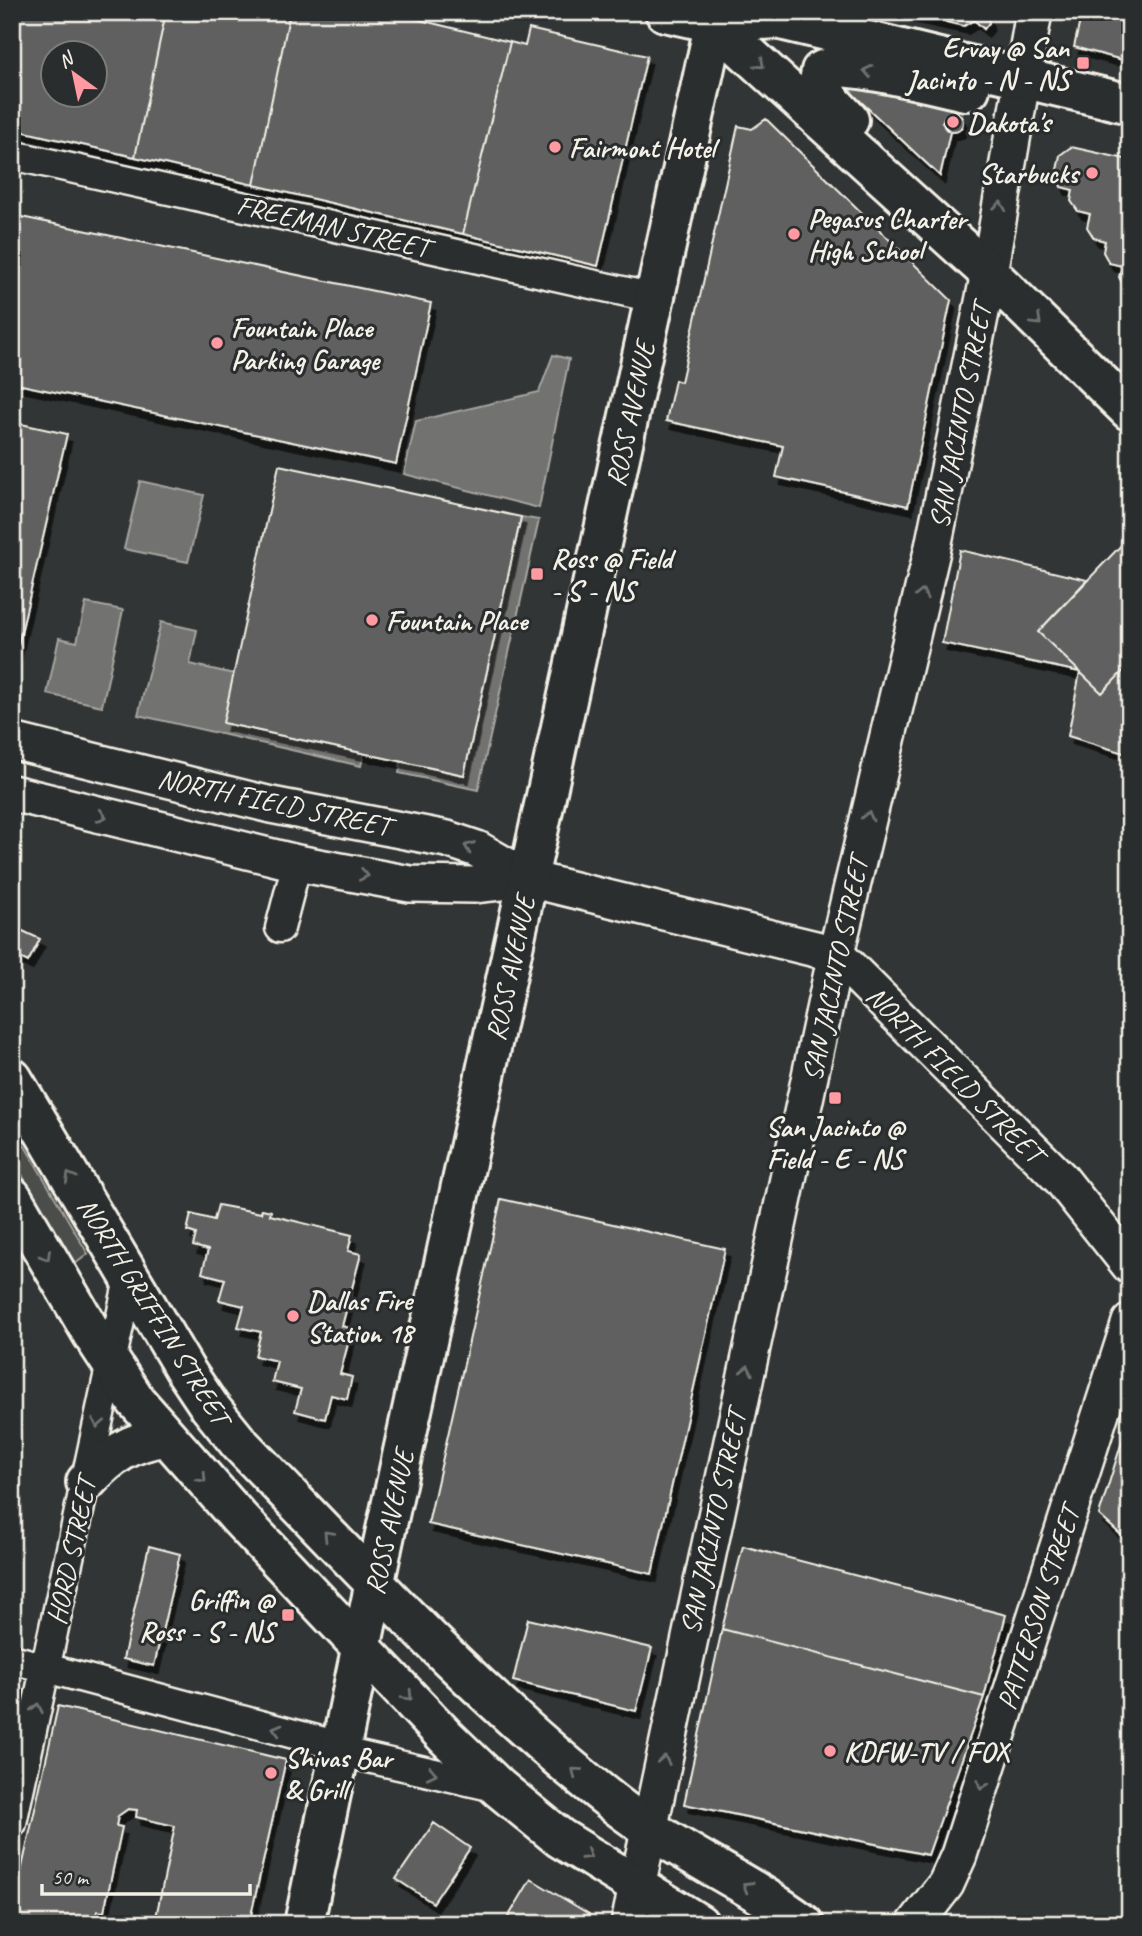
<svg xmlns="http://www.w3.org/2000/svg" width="1142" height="1936" viewBox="0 0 1142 1936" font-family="Caveat,sans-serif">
<defs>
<filter id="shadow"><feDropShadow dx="4.5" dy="8" stdDeviation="0" flood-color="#0009"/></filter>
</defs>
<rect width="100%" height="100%" fill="#323535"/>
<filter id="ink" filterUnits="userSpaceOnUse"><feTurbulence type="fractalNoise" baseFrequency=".0143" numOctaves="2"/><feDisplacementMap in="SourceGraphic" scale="14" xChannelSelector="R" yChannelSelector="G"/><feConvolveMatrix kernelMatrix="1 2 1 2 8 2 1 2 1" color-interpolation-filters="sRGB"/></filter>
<g filter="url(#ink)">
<path fill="#4b4d4c" stroke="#a09f9a" stroke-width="2" d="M12,1124L88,1254L75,1264L12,1158Z"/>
<path fill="#727370" stroke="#a6a5a0" stroke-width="2" d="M553,355L569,359L539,508L404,474L416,421L539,392Z
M140,481L204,495L188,562L124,549Z
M521,517L539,520L478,790L399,773L401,761L464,775Z
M86,603L123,610L102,706L47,694L59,638L77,642Z
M161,622L197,630L190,664L234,674L364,753L361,766L138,715Z"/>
<path fill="#5f605f" stroke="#f4f1e8" stroke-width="2" fill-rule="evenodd" filter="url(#shadow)" d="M12,12H166L135,157L12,129ZM52,52H94V94H52Z
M166,12H290L254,185L135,157Z
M290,12H387L510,42L463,234L254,185Z
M899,12H987L989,23L984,29L974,20L964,26Z
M1082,12H1130V62L1074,47Z
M529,29L647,56L598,266L463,234L510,42L525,46Z
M841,83L955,108V112L948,113L942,122L950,132L940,176Z
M943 122a10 10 0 1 1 20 0a10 10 0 1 1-20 0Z
M766,119L951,300L908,506L776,477L783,446L666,421L675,380L681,382L738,126L752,129Z
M1071,147L1130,160V289L1125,288L1119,277L1122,266L1109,263L1103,252L1105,241L1094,238L1087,227L1090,214L1078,211L1071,201L1073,190L1061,187L1056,175L1060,155Z
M12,215L431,303L396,464L12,383Z
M12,422L67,434L12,672Z
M279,465L521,517L464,775L223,723Z
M1130,536V664L1102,693L1038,632Z
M960,550L1087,580L1038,632L1080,672L942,643Z
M1130,664V755L1068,736L1080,672L1102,693Z
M12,926L40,939L28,962L12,954Z
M501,1199L725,1249L652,1574L428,1524Z
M218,1205L261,1213L262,1209L271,1211L270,1215L352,1235L348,1251L361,1254L342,1326L352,1329L340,1374L352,1377L347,1399L331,1395L325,1419L295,1411L301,1389L272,1382L277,1361L255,1356L261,1332L238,1327L244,1306L219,1300L225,1279L202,1273L208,1250L193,1246L196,1234L187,1231L191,1214L214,1220Z
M1130,1416V1543L1099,1515Z
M149,1546L180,1554L154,1666L123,1659Z
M743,1546L1006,1615L984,1697L722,1629Z
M528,1619L652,1648L636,1711L513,1681Z
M722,1629L984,1697L928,1855L684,1804Z
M12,1688L18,1689L12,1711Z
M58,1706L286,1760L249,1924H163L164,1919L156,1917L175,1826L136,1817L137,1810L128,1809L118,1816L116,1826L122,1827L104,1912L97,1911L95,1919L98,1924H12V1912Z
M434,1823L470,1848L433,1903L396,1879Z
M531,1879L589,1914L583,1924H504Z"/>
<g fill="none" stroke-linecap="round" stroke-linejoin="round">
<defs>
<path id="minor" d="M12,155L654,298
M280,928L297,863
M12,1659L343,1747
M342,1752L499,1788
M12,1823L129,1279"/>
<path id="tertiary" d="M12,741L271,805L447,839L477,849L529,879L836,954L1061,1179L1130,1266
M12,793L297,863L410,884L473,885L529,879
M629,1924L836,954L933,547L989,273L1034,12
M915,1924L946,1884L959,1855L1130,1322"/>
<path id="secondary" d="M665,12L714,23L989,273L1130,411
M714,23L777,19L1130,104
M849,120L818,87L821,71C839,58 940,86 966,91L970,89
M12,1078L185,1370L209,1406L239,1443C360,1568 478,1697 615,1804C673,1850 744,1879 804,1924
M12,1197L91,1332L136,1401L239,1518L446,1737L499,1788L560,1838L699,1924
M86,1482C110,1456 130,1441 165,1437
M304,1924L382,1548L717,12"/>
</defs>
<use href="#minor" stroke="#f4f1e8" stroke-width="33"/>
<use href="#tertiary" stroke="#f4f1e8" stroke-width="40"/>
<use href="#secondary" stroke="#f4f1e8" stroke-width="44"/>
<use href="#minor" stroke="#2a2d2e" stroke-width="28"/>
<use href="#tertiary" stroke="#2a2d2e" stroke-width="35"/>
<use href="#secondary" stroke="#2a2d2e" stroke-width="38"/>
</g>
<defs><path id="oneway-chevron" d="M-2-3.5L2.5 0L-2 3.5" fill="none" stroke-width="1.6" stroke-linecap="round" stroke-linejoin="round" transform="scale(1.75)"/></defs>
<g stroke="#71726f">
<use href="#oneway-chevron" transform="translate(760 64) rotate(42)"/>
<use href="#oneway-chevron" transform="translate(868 71) rotate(-168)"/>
<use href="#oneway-chevron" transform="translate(1000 206) rotate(-81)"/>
<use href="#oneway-chevron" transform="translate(1037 321) rotate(44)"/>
<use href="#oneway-chevron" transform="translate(922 594) rotate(-77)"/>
<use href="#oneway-chevron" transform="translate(102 816) rotate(14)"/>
<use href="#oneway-chevron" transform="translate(868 816) rotate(-77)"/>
<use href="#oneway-chevron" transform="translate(469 847) rotate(-159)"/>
<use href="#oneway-chevron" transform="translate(364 875) rotate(11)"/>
<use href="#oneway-chevron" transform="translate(70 1177) rotate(-120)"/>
<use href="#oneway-chevron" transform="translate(46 1256) rotate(60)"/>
<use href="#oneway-chevron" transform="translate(747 1370) rotate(-78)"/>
<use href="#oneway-chevron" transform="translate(98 1423) rotate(101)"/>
<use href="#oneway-chevron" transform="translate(202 1478) rotate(47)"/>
<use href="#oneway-chevron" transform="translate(328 1535) rotate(-134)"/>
<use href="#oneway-chevron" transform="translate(408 1696) rotate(47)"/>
<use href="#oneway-chevron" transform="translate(37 1708) rotate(-78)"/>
<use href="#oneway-chevron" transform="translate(277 1729) rotate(-165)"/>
<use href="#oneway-chevron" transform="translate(664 1760) rotate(-79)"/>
<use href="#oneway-chevron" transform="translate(576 1772) rotate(-140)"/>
<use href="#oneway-chevron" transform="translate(432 1773) rotate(12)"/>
<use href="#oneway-chevron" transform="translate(982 1785) rotate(108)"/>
<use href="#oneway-chevron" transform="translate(587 1855) rotate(32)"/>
<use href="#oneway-chevron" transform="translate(747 1886) rotate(-149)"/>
</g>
</g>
<g fill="#ff9aa2" stroke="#2a2d2e" stroke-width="2.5">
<rect x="1076" y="56" width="14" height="14" rx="3.5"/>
<circle cx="953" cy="122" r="7"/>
<circle cx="555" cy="147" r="7"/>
<circle cx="1092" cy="173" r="7"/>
<circle cx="794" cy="234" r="7"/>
<circle cx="217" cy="343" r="7"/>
<rect x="530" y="567" width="14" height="14" rx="3.5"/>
<circle cx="372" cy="620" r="7"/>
<rect x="828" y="1091" width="14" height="14" rx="3.5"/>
<circle cx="293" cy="1316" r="7"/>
<rect x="281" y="1608" width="14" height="14" rx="3.5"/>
<circle cx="830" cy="1751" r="7"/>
<circle cx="271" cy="1773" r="7"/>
</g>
<g text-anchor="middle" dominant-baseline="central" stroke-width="6" stroke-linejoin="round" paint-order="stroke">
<g font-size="28" font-weight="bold" fill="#f4f1e8" stroke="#2a2d2e" text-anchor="start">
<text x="1069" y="47" text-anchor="end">Ervay @ San<tspan x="1069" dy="32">Jacinto - N - NS</tspan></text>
<text x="967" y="122">Dakota's</text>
<text x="569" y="147">Fairmont Hotel</text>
<text x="1078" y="173" text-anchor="end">Starbucks</text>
<text x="808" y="218">Pegasus Charter<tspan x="808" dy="32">High School</tspan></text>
<text x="231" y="327">Fountain Place<tspan x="231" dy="32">Parking Garage</tspan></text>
<text x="551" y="558">Ross @ Field<tspan x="551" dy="32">- S - NS</tspan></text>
<text x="386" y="620">Fountain Place</text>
<text x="835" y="1126" text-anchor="middle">San Jacinto @<tspan x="835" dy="32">Field - E - NS</tspan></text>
<text x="307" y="1300">Dallas Fire<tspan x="307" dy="32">Station 18</tspan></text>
<text x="274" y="1599" text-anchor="end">Griffin @<tspan x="274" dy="32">Ross - S - NS</tspan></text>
<text x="844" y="1751">KDFW-TV / FOX</text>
<text x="285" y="1757">Shivas Bar<tspan x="285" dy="32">&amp; Grill</tspan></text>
</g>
<g font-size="28" fill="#f4f1e8" stroke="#2a2d2e">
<text transform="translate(333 226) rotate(13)">FREEMAN STREET</text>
<text transform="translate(630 414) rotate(-78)">ROSS AVENUE</text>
<text transform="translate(960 416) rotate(-79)">SAN JACINTO STREET</text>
<text transform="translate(274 802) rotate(12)">NORTH FIELD STREET</text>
<text transform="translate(510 968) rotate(-78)">ROSS AVENUE</text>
<text transform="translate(835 969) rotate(-78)">SAN JACINTO STREET</text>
<text transform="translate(955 1074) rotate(45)">NORTH FIELD STREET</text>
<text transform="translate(154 1311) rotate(58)">NORTH GRIFFIN STREET</text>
<text transform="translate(389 1522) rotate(-78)">ROSS AVENUE</text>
<text transform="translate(713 1522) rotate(-78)">SAN JACINTO STREET</text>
<text transform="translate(71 1551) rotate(-78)">HORD STREET</text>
<text transform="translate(1038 1608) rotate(-72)">PATTERSON STREET</text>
</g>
</g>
<rect width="1142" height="1936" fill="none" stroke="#2a2d2e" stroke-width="42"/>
<rect x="21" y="21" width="1100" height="1894" fill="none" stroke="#f4f1e8" stroke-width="2.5" filter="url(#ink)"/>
<g transform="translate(74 74) rotate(327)"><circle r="33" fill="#2a2d2e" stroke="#7b7b78" stroke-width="2"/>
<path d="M0-5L12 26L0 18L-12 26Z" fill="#ff9aa2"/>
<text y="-10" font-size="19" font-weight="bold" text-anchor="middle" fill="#f4f1e8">N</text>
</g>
<path d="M42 1884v10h208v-10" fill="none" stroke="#f4f1e8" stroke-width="3.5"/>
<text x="52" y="1884" font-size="21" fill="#f4f1e8" stroke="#2a2d2e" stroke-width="5" paint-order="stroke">50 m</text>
</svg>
